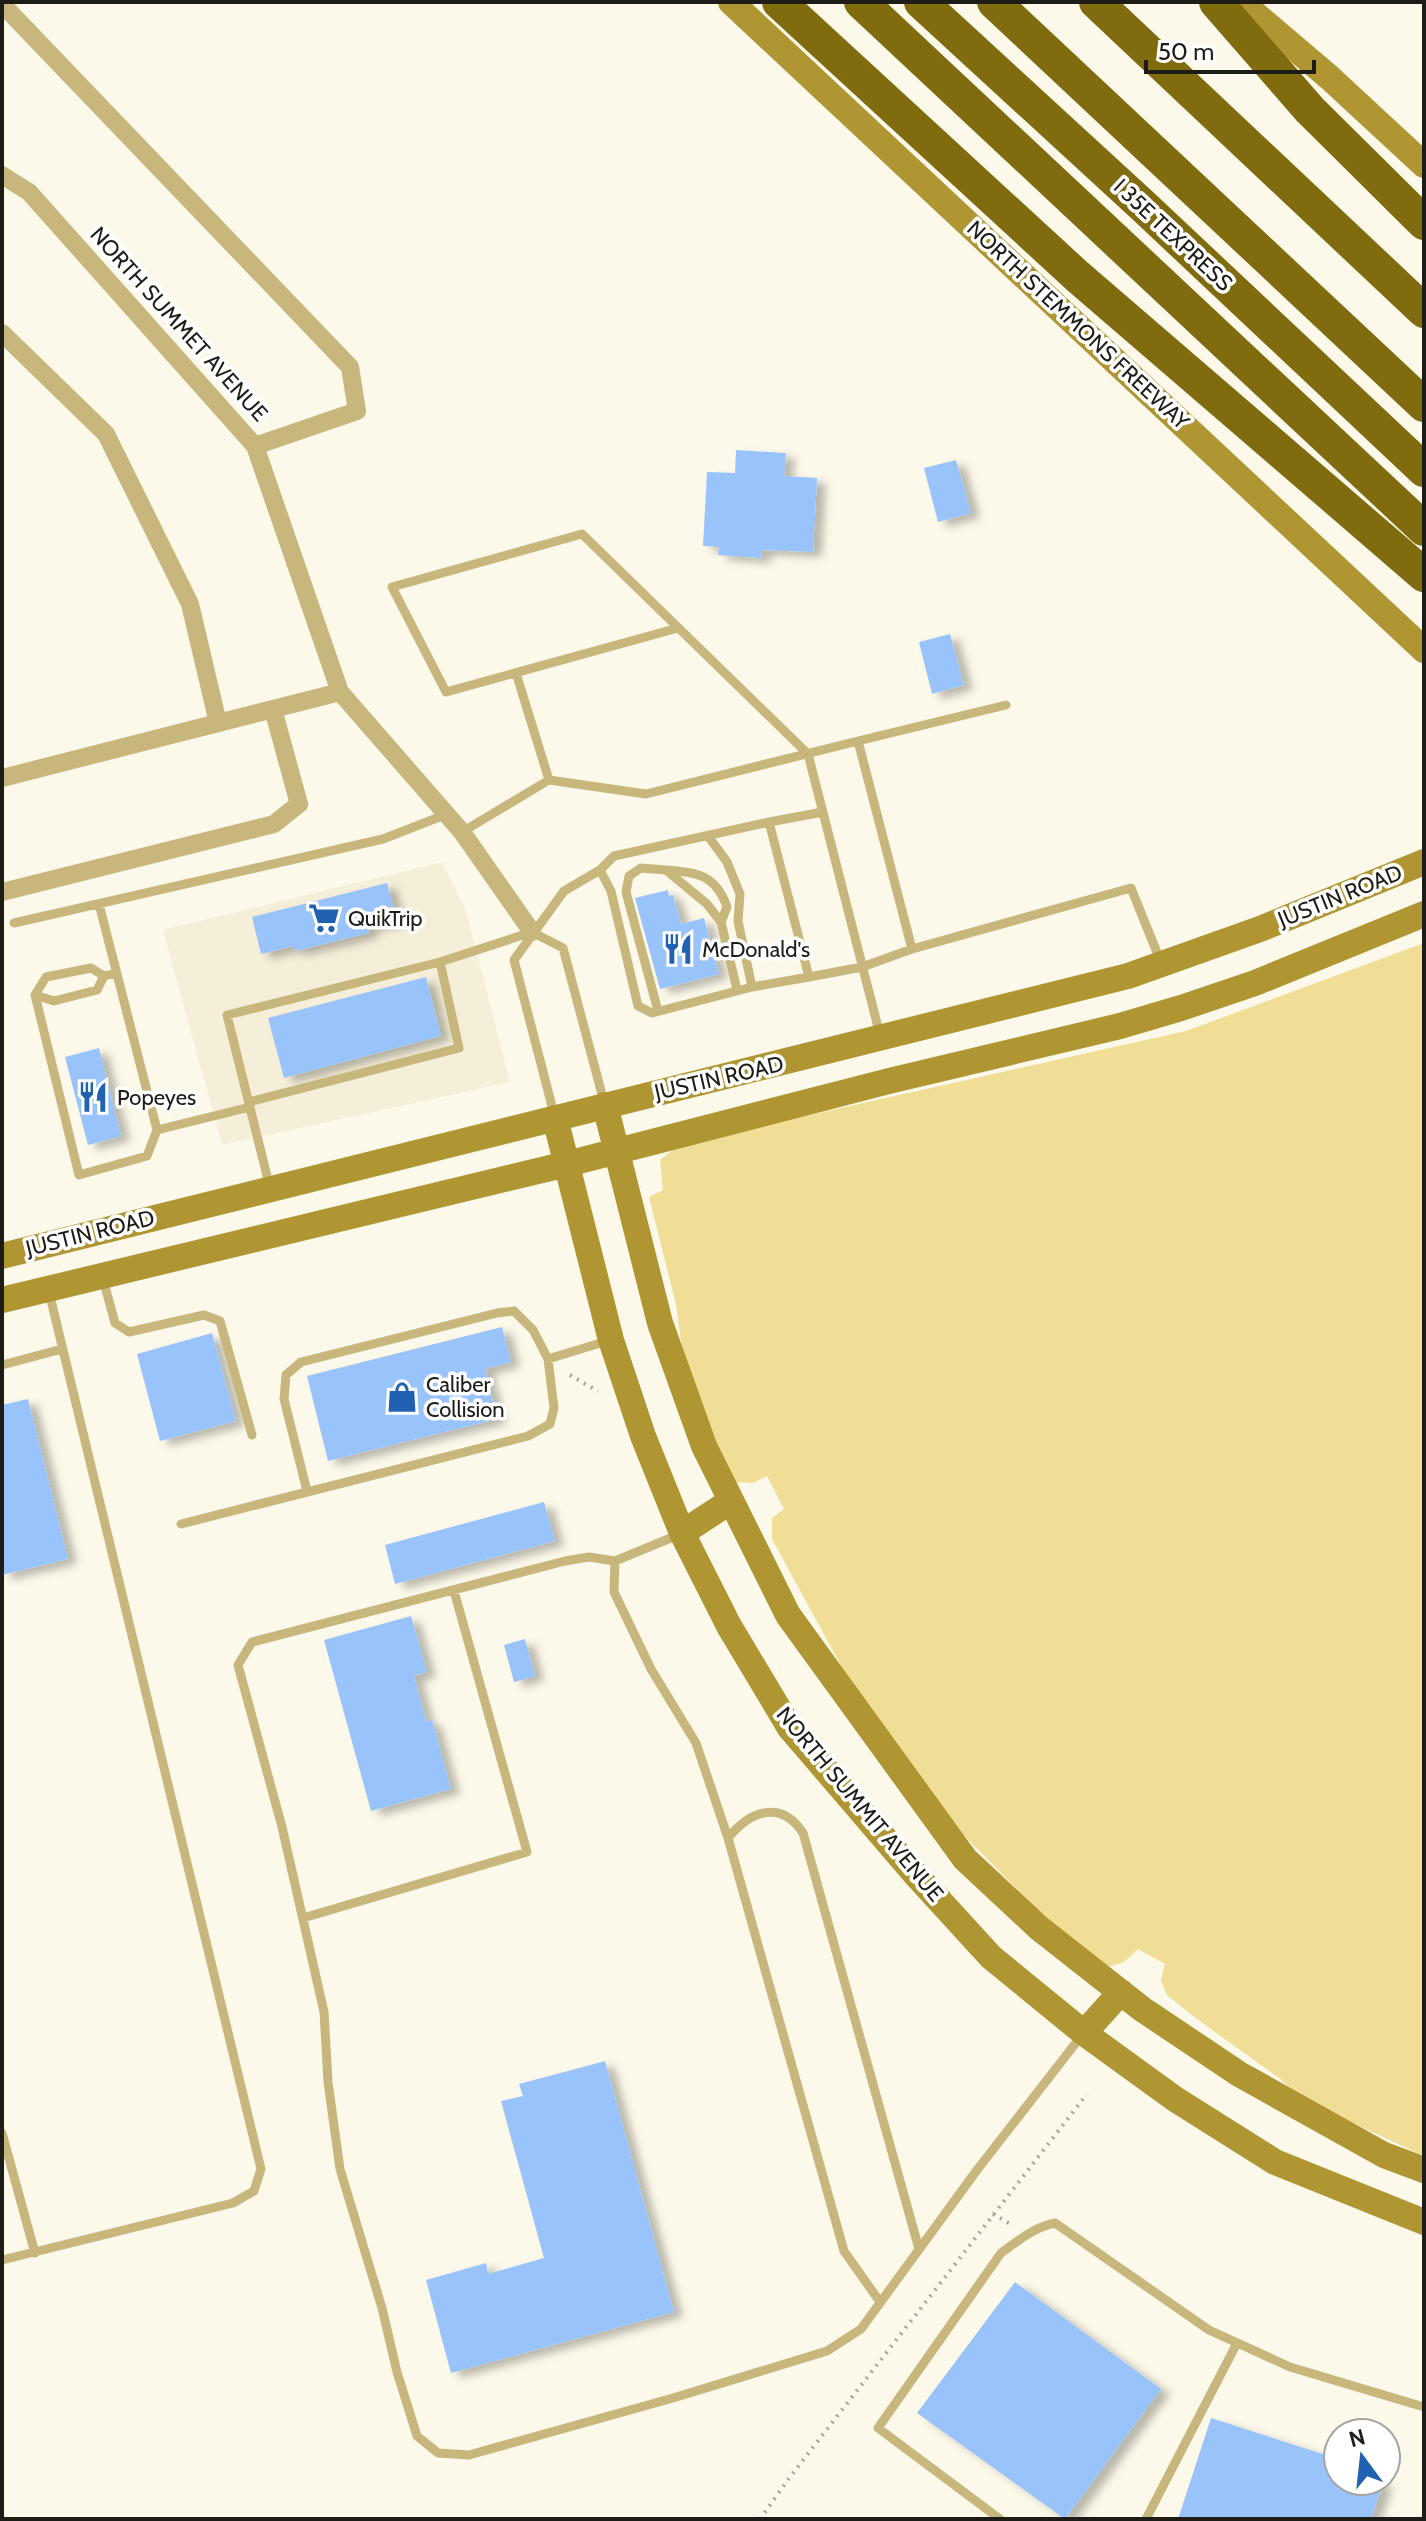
<svg xmlns="http://www.w3.org/2000/svg" width="1426" height="2521" viewBox="0 0 1426 2521" font-family="Cabin,sans-serif">
<defs>
<filter id="shadow"><feDropShadow dx="9" dy="5" stdDeviation="4" flood-color="#0004"/></filter>
</defs>
<rect width="100%" height="100%" fill="#fdf9ea"/>
<path fill="#f5efd9" d="M442,862L466,911L510,1082L222,1145L163,930Z"/>
<path fill="#f0dd96" d="M1424,943V2156L1305,2101L1279,2078L1193,2016L1167,1995L1161,1980L1165,1964L1138,1949L1124,1962L1104,1968L1050,1923L948,1819L876,1730L772,1539V1518L784,1509L767,1476L753,1483L734,1482L721,1460L684,1364L676,1304L649,1197L663,1190L660,1160L674,1149L805,1116L1186,1031Z"/>
<path fill="#99c3fb" filter="url(#shadow)" d="M736,450L786,453L784,476L817,478L813,552L762,550L761,558L718,555L719,547L703,546L707,472L735,473Z
M956,460L971,513L938,522L924,468Z
M950,634L964,685L932,694L919,642Z
M387,883L397,920L367,927L369,933L295,951L294,946L261,954L252,917Z
M668,890L669,896L673,895L681,924L704,918L719,974L660,989L635,898Z
M426,977L441,1036L284,1078L268,1018Z
M99,1048L121,1136L88,1145L65,1057Z
M502,1327L511,1362L485,1369L497,1419L328,1461L307,1376Z
M212,1333L236,1421L160,1441L137,1354Z
M28,1399L68,1559L2,1575V1405Z
M544,1502L555,1541L395,1584L385,1545Z
M411,1616L427,1672L414,1676L426,1721L432,1720L451,1789L371,1811L324,1640Z
M525,1639L535,1676L514,1682L504,1645Z
M605,2061L674,2312L451,2373L426,2280L486,2263L488,2274L544,2258L501,2101L523,2096L519,2084Z
M1015,2282L1161,2389L1065,2519L917,2413Z
M1211,2418L1338,2459V2481H1384L1371,2519H1178Z"/>
<g fill="none" stroke-linecap="round" stroke-linejoin="round">
<path stroke="#a7a499" stroke-width="4" stroke-dasharray="2 6" stroke-linecap="butt" d="M570,1375L598,1391
M993,2214L1014,2226
M760,2519L790,2477L1087,2094"/>
<path stroke="#c7b77d" stroke-width="9" d="M678,628L446,692L392,587L582,534L808,754L880,1035
M516,673L549,780L646,794L858,741
M769,822L823,812
M462,832L549,780
M708,836L727,862L740,894L738,921L752,987
M600,870L611,891L638,1006L652,1013L752,987L809,977
M666,870C697,872 716,875 727,907L721,922
M99,904L157,1130L250,1107
M14,923L383,839L447,814
M912,949L858,741L1006,705
M116,973L104,976L91,968L46,977L35,995L79,1175L147,1156L157,1130
M35,995L54,1001L97,990L104,976
M658,1011L626,892L629,876L641,868L666,870L707,904L721,922L737,990
M249,1102L459,1048L440,962
M554,1114L514,960L564,891L600,870L614,856L769,822L809,977L862,967L912,949L1131,888L1160,960
M270,1188L227,1015L440,962L532,932L563,948L604,1102
M103,1279L115,1323L129,1332L204,1315L220,1321L252,1435
M2,1365L62,1349
M307,1491L284,1399L286,1375L301,1362L497,1313L514,1311L533,1330L548,1359L607,1341
M181,1524L528,1436L550,1424L554,1408L548,1359
M678,1535L615,1561L589,1557L565,1561L252,1642L238,1665L282,1827L324,2012L328,2082L340,2169L382,2308L397,2372L417,2436L438,2453L469,2455L673,2398L827,2351L861,2329L977,2170L1082,2035
M615,1561L614,1592L651,1669L696,1743L728,1838
M303,1918L527,1852L454,1591
M2,2133L35,2253
M2,2260L233,2203L254,2191L261,2169L49,1292
M880,2302L844,2251L728,1838C750,1811 781,1799 803,1833L919,2249
M1000,2519L878,2428L1001,2253C1018,2241 1034,2227 1055,2223L1209,2330L1290,2367L1424,2407
M1146,2519L1237,2343"/>
<path stroke="#c7b77d" stroke-width="18" d="M2,4L350,367L357,411L255,446
M2,175L29,192L255,446L340,692L462,832L532,932
M2,333L106,434L190,604L218,723
M2,778L340,692
M2,892L274,824L299,804L273,709"/>
<path stroke="#af9633" stroke-width="26" d="M731,2L1424,650
M1241,2L1330,78L1424,165
M605,1105L660,1323L704,1446L788,1615L965,1859L1039,1928L1142,2009L1239,2074L1384,2155L1424,2170
M555,1118L611,1340L643,1436L682,1533L729,1626L790,1728L916,1875L991,1957L1084,2033L1175,2099L1275,2162L1424,2222
M2,1256L1128,976L1260,929L1424,862
M2,1300L567,1164L889,1081L1120,1026L1181,1008L1255,983L1424,914
M682,1533L731,1501
M1084,2033L1121,1992"/>
<path stroke="#806b0e" stroke-width="34" d="M779,2L1077,276L1424,575
M861,2L1424,529
M921,2L1141,204L1424,470
M994,2L1424,405
M1096,2L1424,311
M1216,2L1310,110L1424,223"/>
</g>
<defs>
<symbol id="supermarket-bare" viewBox="-9 -9 18 18"><path d="M-6-5.5h2.5l.6 2H6L4.5 2H-2.5L-4.4-4H-6ZM-1.5 3.2a1.3 1.3 0 1 0 .1 0ZM3 3.2a1.3 1.3 0 1 0 .1 0Z" fill="#2061b2" stroke="#fff" stroke-width="2.5" paint-order="stroke"/></symbol>
<symbol id="restaurant-bare" viewBox="-9 -9 18 18"><path d="M-5-6h1v4h1v-4h1v4h1v-4h1v5L-1.5 .5V6h-2V.5L-5-1ZM5-6V6H3V1.5H1.5Q1.5-4 5-6Z" fill="#2061b2" stroke="#fff" stroke-width="2.5" paint-order="stroke"/></symbol>
<symbol id="shop-bare" viewBox="-9 -9 18 18"><path d="M-5-2.5h2.3a2.7 3.5 0 0 1 5.4 0H5L5.5 6h-11ZM-1.5-2.5h3a1.5 2.3 0 0 0-3 0Z" fill="#2061b2" stroke="#fff" stroke-width="2.5" paint-order="stroke"/></symbol>
</defs>
<g fill-rule="evenodd">
<use href="#supermarket-bare" x="302" y="896" width="44" height="44"/>
<use href="#restaurant-bare" x="656" y="927" width="44" height="44"/>
<use href="#restaurant-bare" x="71" y="1075" width="44" height="44"/>
<use href="#shop-bare" x="380" y="1375" width="44" height="44"/>
</g>
<g text-anchor="middle" dominant-baseline="central" stroke-width="7" stroke-linejoin="round" paint-order="stroke">
<g font-size="22" fill="#1d1c17" stroke="#fff">
<text transform="translate(1173 235) rotate(43)">I 35E TEXPRESS</text>
<text transform="translate(179 324) rotate(48)">NORTH SUMMET AVENUE</text>
<text transform="translate(1078 325) rotate(43)">NORTH STEMMONS FREEWAY</text>
<text transform="translate(1340 896) rotate(-22)">JUSTIN ROAD</text>
<text transform="translate(719 1078) rotate(-13)">JUSTIN ROAD</text>
<text transform="translate(90 1233) rotate(-14)">JUSTIN ROAD</text>
<text transform="translate(860 1804) rotate(50)">NORTH SUMMIT AVENUE</text>
</g>
<g font-size="22" fill="#1d1c17" stroke="#fff" text-anchor="start">
<text x="348" y="918">QuikTrip</text>
<text x="702" y="949">McDonald's</text>
<text x="117" y="1097">Popeyes</text>
<text x="426" y="1384">Caliber<tspan x="426" dy="25">Collision</tspan></text>
</g>
</g>
<rect width="1426" height="2521" fill="none" stroke="#1d1c17" stroke-width="8"/>
<g transform="translate(1362 2457) rotate(345)"><circle r="38" fill="#ffffff" stroke="#a5a4a2" stroke-width="2"/>
<path d="M0-6L14 30L0 20L-14 30Z" fill="#2061b2"/>
<text y="-12" font-size="22" font-weight="bold" text-anchor="middle" fill="#1d1c17">N</text>
</g>
<path d="M1146 60v12h168v-12" fill="none" stroke="#1d1c17" stroke-width="4"/>
<text x="1158" y="60" font-size="24" fill="#1d1c17" stroke="#ffffff" stroke-width="6" paint-order="stroke">50 m</text>
</svg>
